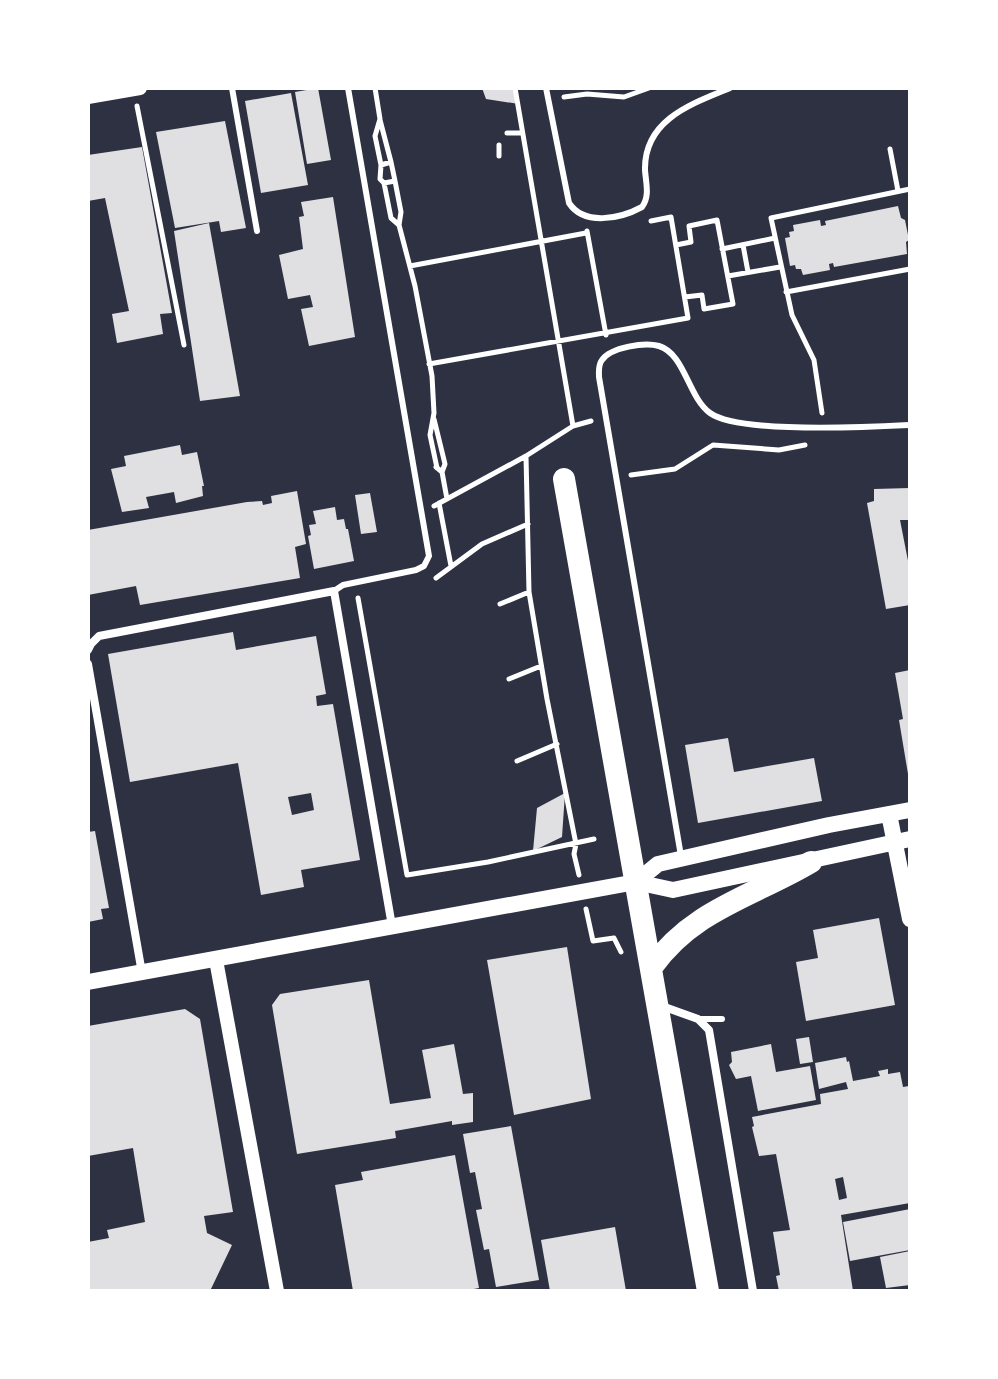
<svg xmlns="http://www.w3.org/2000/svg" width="998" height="1379" viewBox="0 0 998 1379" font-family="'DM Sans',sans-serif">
<rect width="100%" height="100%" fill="#2d3142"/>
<path fill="#e0e0e3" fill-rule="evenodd" d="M318,88L331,160L307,164L295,92Z
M482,88H513L519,104L486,99Z
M291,93L308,185L261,193L245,101Z
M225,121L246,228L221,232L219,221L175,228L156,132Z
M142,147L172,313L160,314L163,334L117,343L112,314L129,311L105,198L88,201V155Z
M333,197L355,337L309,346L301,309L313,307L310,295L288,299L279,255L303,249L299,217L304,216L301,202Z
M898,206L901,218L905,220L909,240L906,242L907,254L834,267L833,263L829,264L830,270L803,275L801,269H796L795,265L790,266L785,238L790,237L789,232L794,231L793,225L820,220L821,226L826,225L825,221Z
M209,223L240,396L200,401L174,231Z
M180,445L182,455L197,452L204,486H202L203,496L176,503L174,492L146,497L149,508L122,512L111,469L126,466L124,456Z
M910,488V520H900L910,571V605L886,609L867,503L874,501V489Z
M297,491L306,544L295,547L300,578L140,605L136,586L88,595V530L247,502L262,501L263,505L272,503L271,496Z
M370,493L377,532L361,534L355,495Z
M335,507L337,520L344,519L346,529H348L354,561L314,569L308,536L311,535L309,525L316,524L313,511Z
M233,632L236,650L316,636L326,694L316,696L317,706L333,704L360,860L301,870L304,887L261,895L238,763L130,782L108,654ZM311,793L314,810L292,815L288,797Z
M910,670V774H908L899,720L903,719L895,673Z
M728,738L734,772L814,758L822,801L698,823L685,745Z
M565,793L562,837L533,851L537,808Z
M95,831L109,908L101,909L103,919L88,922V832Z
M879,918L895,1005L806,1021L796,962L818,958L813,930Z
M567,947L591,1099L514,1115L487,960Z
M369,980L390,1104L431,1098L422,1050L454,1044L463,1094L473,1093V1122L452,1125V1121L395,1131L396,1138L297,1154L272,1005L280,994Z
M185,1009L200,1019L233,1212L204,1216L207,1233L232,1245L210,1291H88V1242L109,1238L107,1230L145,1222L133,1148L88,1156V1026Z
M809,1037L813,1062L800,1064L796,1039Z
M771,1044L776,1072L810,1066L816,1100L758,1111L751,1076L736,1079L729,1065L732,1062L731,1052Z
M846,1057L847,1062L849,1061L853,1081L880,1076L878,1071L888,1069V1074L900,1072L903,1087L909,1086L910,1203L841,1215L853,1291H779L776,1276L780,1275L773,1232L790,1230L776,1154L759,1156L752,1127L754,1126L752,1117L821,1104L820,1094L848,1089L846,1082L819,1089L815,1063ZM843,1177L847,1198L839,1200L835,1179Z
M511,1126L539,1280L496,1287L489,1249L484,1250L476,1210L482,1209L475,1172L470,1173L463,1134Z
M455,1155L479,1288L463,1291H353L335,1185L363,1180L361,1172Z
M910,1209V1250L850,1261L843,1222Z
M615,1227L626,1291H550L541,1240Z
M910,1251V1285L886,1288L880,1257Z"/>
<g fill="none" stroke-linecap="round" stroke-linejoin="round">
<path stroke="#fff" stroke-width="5" d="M375,88L380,119L375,136L381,165
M515,88L573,426L526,456
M564,97L587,94L624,97L649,88
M137,106L184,345
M380,120L391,162
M507,133H522
M499,145V156
M890,149L898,191
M395,181L401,212L399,225
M384,183L395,181L391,162L381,165L380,179L384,183L391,218L399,225L415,286L432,376L434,413L430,435L437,468
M587,231L606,335
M676,245L691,242L689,226L717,220L733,304L704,309L702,295L685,297
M743,245L748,272
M722,249L775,238
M410,266L586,233
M728,276L780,267
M786,292L910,269
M429,364L688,318L671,217L651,221
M822,413L814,360L792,315L771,218L910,189
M434,419L445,464L442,472
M573,426L591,421
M436,467L442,472L447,499
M631,475L675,469L713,445L779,450L805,445
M439,503L451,566
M434,506L526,456L529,592L547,699L576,844L574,854L579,875
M436,578L482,544L528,524
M358,598L407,875L488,862L594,839
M500,604L529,592
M509,679L541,666
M517,761L557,744
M586,909L593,941L614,938L621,952"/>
<path stroke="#fff" stroke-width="6" d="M232,88L257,231
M546,88L569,203C584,226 620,219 642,207C650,196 646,184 645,170C644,120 691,104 730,88
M334,591L343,585L416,570L424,566L429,556L348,88
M681,856L599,377C599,371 598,365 602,360C611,347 645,342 659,346C685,354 688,397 710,413C739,434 871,427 910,425
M698,1019H722"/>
<path stroke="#fff" stroke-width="8" d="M88,650L91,644L99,636L334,591L392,926
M88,664L142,973
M659,1005L698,1019L709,1030L753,1291"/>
<path stroke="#fff" stroke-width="14" d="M88,97L140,88
M216,960L277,1291"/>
<path stroke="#fff" stroke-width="16" d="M889,814L910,919
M636,882L658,864L829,825L910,810
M88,982L636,882L673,890L910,839"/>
<path stroke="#fff" stroke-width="22" d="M564,479L708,1291
M652,967C693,909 754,896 811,862"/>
</g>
<rect width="998" height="1379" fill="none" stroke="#ffffff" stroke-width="180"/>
</svg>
